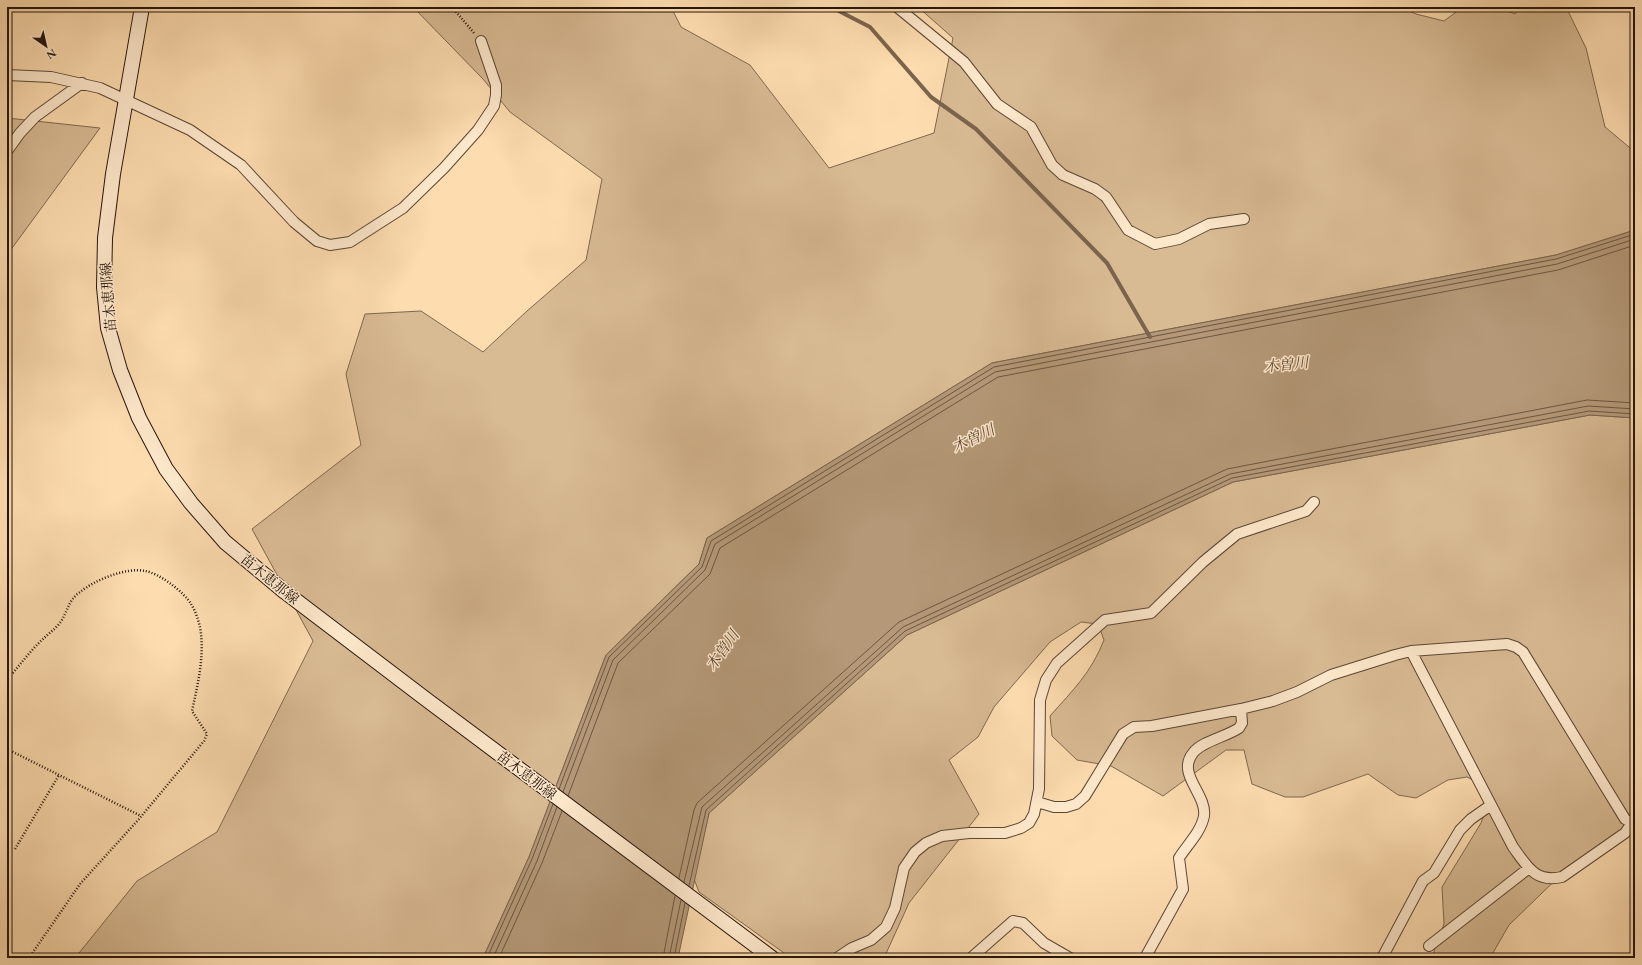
<svg xmlns="http://www.w3.org/2000/svg" width="1642" height="965" viewBox="0 0 1642 965" font-family="'EB Garamond','Noto Serif JP',serif">
<rect width="100%" height="100%" fill="#fddcaf"/>
<filter id="stains"><feTurbulence type="fractalNoise" baseFrequency=".005" numOctaves="4"/><feColorMatrix values="0 0 0 0 .2 0 0 0 0 .09 0 0 0 0 .02 0 0 0 .5 -.17"/></filter>
<radialGradient id="worn" r=".72"><stop offset=".6" stop-color="#630" stop-opacity="0"/><stop offset="1" stop-color="#630" stop-opacity=".3"/></radialGradient>
<path fill="#d8ba93" stroke="#7e684f" d="M413,7H671L681,27L750,65L829,168L934,133L953,38L918,7H1401L1416,14L1444,21L1463,7H1499L1515,14L1519,7H1566L1586,48L1605,127L1635,152V230L1556,255L992,363L707,538L699,564L606,655L529,857L483,958H75L137,881L217,832L313,641L252,529L361,445L346,374L365,314L421,311L483,352L527,311L586,260L602,179L510,112L483,79Z
M7,118L100,128L7,255Z
M1590,415L1635,418V829L1572,864L1509,925L1490,958L1432,957L1444,924L1442,887L1481,823L1487,806L1484,786L1467,777L1448,780L1416,798L1398,795L1368,774L1303,797H1285L1252,784L1244,750H1226L1163,796L1111,766L1077,760L1052,736L1050,716C1073,690 1091,673 1104,640L1098,624L1081,622L1050,642L994,707L978,737L949,760L979,814L909,903L884,958H791L699,892L694,879L709,813L907,635L1233,482Z"/>
<path fill="#b49877" stroke="#7b644c" d="M1635,230V418L1590,415L1233,482L907,635L709,813L678,958H483L529,857L606,655L699,564L707,538L992,363L1556,255Z"/>
<g fill="none" stroke-linecap="round" stroke-linejoin="round">
<path stroke="#6c5641" stroke-width="1" d="M559,789L609,657L702,567L711,541L994,367L1556,259L1635,234
M563,792L613,660L705,570L715,544L995,372L1557,264L1635,239
M568,796L618,663L710,574L720,548L998,377L1558,270L1635,245
M679,878L694,810L697,803L899,622L1227,469L1587,400L1635,403
M684,882L702,807L903,627L1230,474L1588,406L1635,409
M689,886L706,810L905,631L1232,478L1589,411L1635,414
M487,958L532,859L553,804
M493,958L537,861L557,807
M499,958L542,863L562,811
M663,958L675,896
M669,958L681,900
M674,958L685,903"/>
<path stroke="#7b644c" stroke-width="4" d="M831,7L870,27L931,97L976,129L1107,263L1150,337"/>
<defs>
<path id="street" d="M897,7L964,62L997,104L1031,127L1052,165L1063,175L1095,189L1106,197L1128,230L1155,244L1179,239L1209,224L1244,219
M7,75L51,77L100,88L190,130L241,165L294,222L317,241L330,245L350,242L403,208L444,168L478,130L494,106L496,95V85L481,41
M7,151L20,133L35,117L82,83
M1411,651L1513,847C1527,866 1535,883 1562,877L1625,833L1632,823
M1037,802L1054,807H1066L1076,804L1085,796L1123,734L1134,727L1152,726L1241,709L1273,701L1297,692L1331,675L1395,655L1411,651L1507,644L1516,647L1523,652L1625,819L1635,824
M1429,946L1529,868
M837,958L852,948L871,940L886,927L895,908L904,868L915,852L926,843L942,836L969,833H1005L1021,828L1029,823L1034,814L1039,789L1040,700L1046,680L1057,663L1105,620L1151,613L1203,562L1237,534L1306,511L1314,502
M971,958L1013,921L1023,923L1044,943L1070,958
M1145,958L1183,889L1179,858C1187,845 1201,832 1204,816C1207,794 1176,774 1193,753C1202,741 1226,737 1239,728L1242,723L1241,709
M1382,958L1423,881L1434,873L1460,830L1471,819L1491,805
M1633,958L1635,955"/>
<path id="secondary" d="M142,7L113,174L105,238L104,287L108,328L120,370L139,418L166,469L191,503L225,542L285,592L427,700L772,958"/>
</defs>
<use href="#street" stroke="#5b4734" stroke-width="12"/>
<use href="#secondary" stroke="#25150b" stroke-width="16"/>
<path stroke="#25150b" stroke-width="2.5" stroke-dasharray="1 2" stroke-linecap="butt" d="M452,7L474,33
M7,680C19,666 30,651 43,639C48,634 54,630 59,624C68,613 67,601 80,592C95,580 126,567 145,571C159,573 184,592 191,604C195,610 198,619 200,627C205,655 198,683 192,711L207,734L204,741L139,819L80,884L29,958
M7,749L141,816
M15,849L59,775"/>
<use href="#street" stroke="#fee8cb" stroke-width="10"/>
<use href="#secondary" stroke="#fee8cb" stroke-width="14"/>
</g>
<g text-anchor="middle" dominant-baseline="central" stroke-width="3" stroke-linejoin="round" paint-order="stroke">
<g font-size="14" fill="#25150b" stroke="#fee8cb">
<text transform="translate(108 297) rotate(-95)">苗木恵那線</text>
<text transform="translate(270 579) rotate(39)">苗木恵那線</text>
<text transform="translate(527 775) rotate(37)">苗木恵那線</text>
</g>
<g font-size="15" font-style="italic" fill="#5e4936" stroke="#fee8cb">
<text transform="translate(1286 364) rotate(-6)">木曽川</text>
<text transform="translate(973 438) rotate(-26)">木曽川</text>
<text transform="translate(722 650) rotate(-55)">木曽川</text>
</g>
</g>
<rect width="1642" height="965" fill="none" stroke="#fddcaf" stroke-width="24"/>
<rect x="8" y="8" width="1626" height="949" fill="none" stroke="#25150b" stroke-width="2"/>
<rect x="12" y="12" width="1618" height="941" fill="none" stroke="#25150b"/>
<g transform="translate(46 46) rotate(146)" stroke="#fee8cb" stroke-width="3" paint-order="stroke">
<path d="M0-3L7 15L0 10L-7 15Z" fill="#25150b"/>
<text y="-6" font-size="11" font-weight="bold" text-anchor="middle" fill="#25150b">N</text>
</g>
<rect width="100%" height="100%" filter="url(#stains)"/>
<rect width="100%" height="100%" fill="url(#worn)"/>
</svg>
